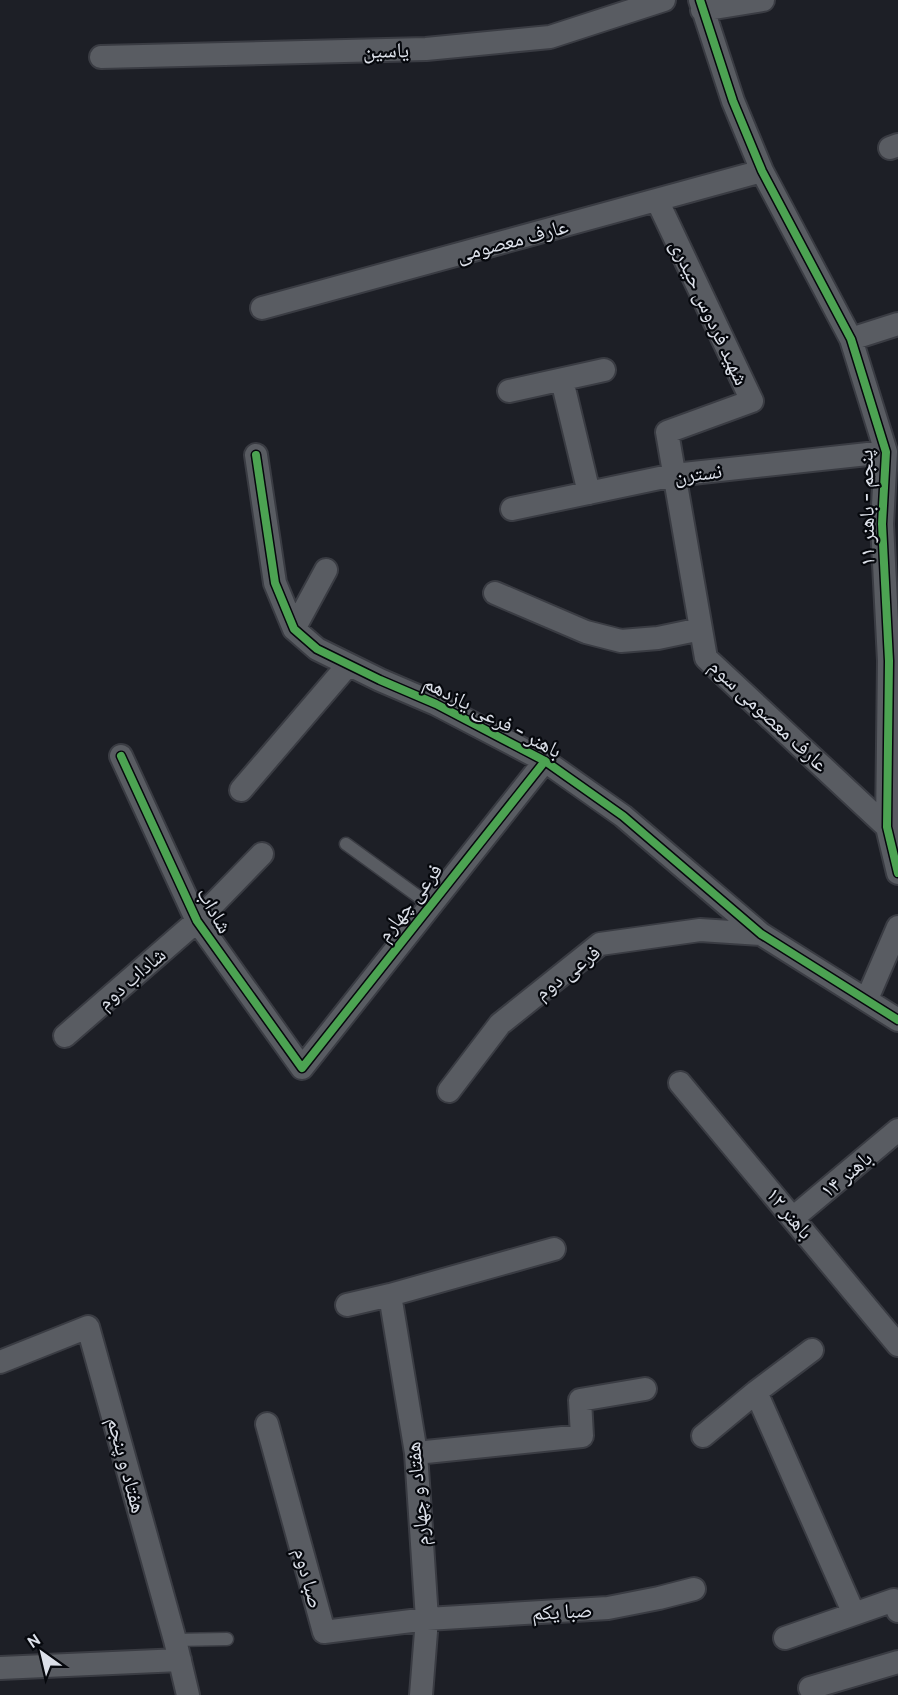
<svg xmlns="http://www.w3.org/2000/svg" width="898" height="1695" viewBox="0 0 898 1695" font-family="Cabin,'Noto Naskh Arabic',sans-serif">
<rect width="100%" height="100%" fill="#1d1f26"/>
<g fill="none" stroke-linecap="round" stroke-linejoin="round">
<defs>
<path id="service" d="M346,844L430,905
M175,1640L227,1639"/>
<path id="minor" d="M700,0L733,101L762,171L851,339L886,452L882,524L889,661L887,827L898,873
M702,10L763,0
M101,57L426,49L550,37L664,0
M890,148L898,145
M657,200L752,401L667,432L706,658L887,827
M262,308L762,171
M851,339L898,324
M562,380L589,493
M509,391L604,370
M256,455L275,583L294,629L317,649L380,680L436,704L545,761L623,816L761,934L898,1020
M512,509L674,475L886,452
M495,593L586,632L621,641L658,638L701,629
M294,629L326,570
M121,756L197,921L302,1068L545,761
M241,790L348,665
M867,999L898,927
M65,1036L197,921L262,854
M680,1083L898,1345
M449,1091L500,1024L600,944L700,930L761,934
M793,1218L898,1130
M390,1295L416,1453L427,1619L421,1695
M347,1305L390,1295L554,1249
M0,1362L88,1327L175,1640L188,1695
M756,1392L854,1614L894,1600L898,1611
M267,1424L324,1632L427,1619L608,1608L659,1598L694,1589
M703,1436L756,1392L812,1350
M416,1453L582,1436L580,1400L645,1389
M785,1638L854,1614
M0,1668L180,1660
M810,1688L898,1662"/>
</defs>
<use href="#service" stroke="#3a3c43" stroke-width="15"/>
<use href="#minor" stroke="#3a3c43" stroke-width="26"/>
<use href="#service" stroke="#595c62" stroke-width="12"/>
<use href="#minor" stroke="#595c62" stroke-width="22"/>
<defs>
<path id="cycleway" d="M700,0L733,101L762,171L851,339L886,452L882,524L889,661L887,827L898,873
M256,455L275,583L294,629L317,649L380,680L436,704L545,761L623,816L761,934L898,1020
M121,756L197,921L302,1068L545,761"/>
</defs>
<use href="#cycleway" stroke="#06080d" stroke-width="11"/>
<use href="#cycleway" stroke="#4ca352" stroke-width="8"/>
</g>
<g text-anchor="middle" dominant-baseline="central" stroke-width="4.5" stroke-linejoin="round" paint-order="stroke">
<g font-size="21" fill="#dce0e9" stroke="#06080d">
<text transform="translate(386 50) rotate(-1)">یاسین</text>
<text transform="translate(512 240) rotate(-15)">عارف معصومی</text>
<text transform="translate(710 312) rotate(65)">شهید فردوس حیدری</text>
<text transform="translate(698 473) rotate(-7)">نسترن</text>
<text transform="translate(866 508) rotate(-91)">پنجم - باهنر ۱۱</text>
<text transform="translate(769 715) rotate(43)">عارف معصومی سوم</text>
<text transform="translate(493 716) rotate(28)">باهنر - فرعی یازدهم</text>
<text transform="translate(409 902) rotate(-52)">فرعی چهارم</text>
<text transform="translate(215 910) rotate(60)">شاداب</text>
<text transform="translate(567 972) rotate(-37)">فرعی دوم</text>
<text transform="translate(131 978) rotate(-41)">شاداب دوم</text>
<text transform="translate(846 1174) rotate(-40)">باهنر ۱۴</text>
<text transform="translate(790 1213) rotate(50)">باهنر ۱۲</text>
<text transform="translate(127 1465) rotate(75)">هفتاد و پنجم</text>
<text transform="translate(417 1494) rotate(-95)">هفتاد و چهارم</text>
<text transform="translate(309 1578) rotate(75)">صبا دوم</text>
<text transform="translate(562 1611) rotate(-3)">صبا یکم</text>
</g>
</g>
<g transform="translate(42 1653) rotate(326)" stroke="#06080d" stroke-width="4.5" paint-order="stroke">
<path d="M0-4.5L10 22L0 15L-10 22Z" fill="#dce0e9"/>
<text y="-9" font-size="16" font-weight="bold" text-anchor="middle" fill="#dce0e9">N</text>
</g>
</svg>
